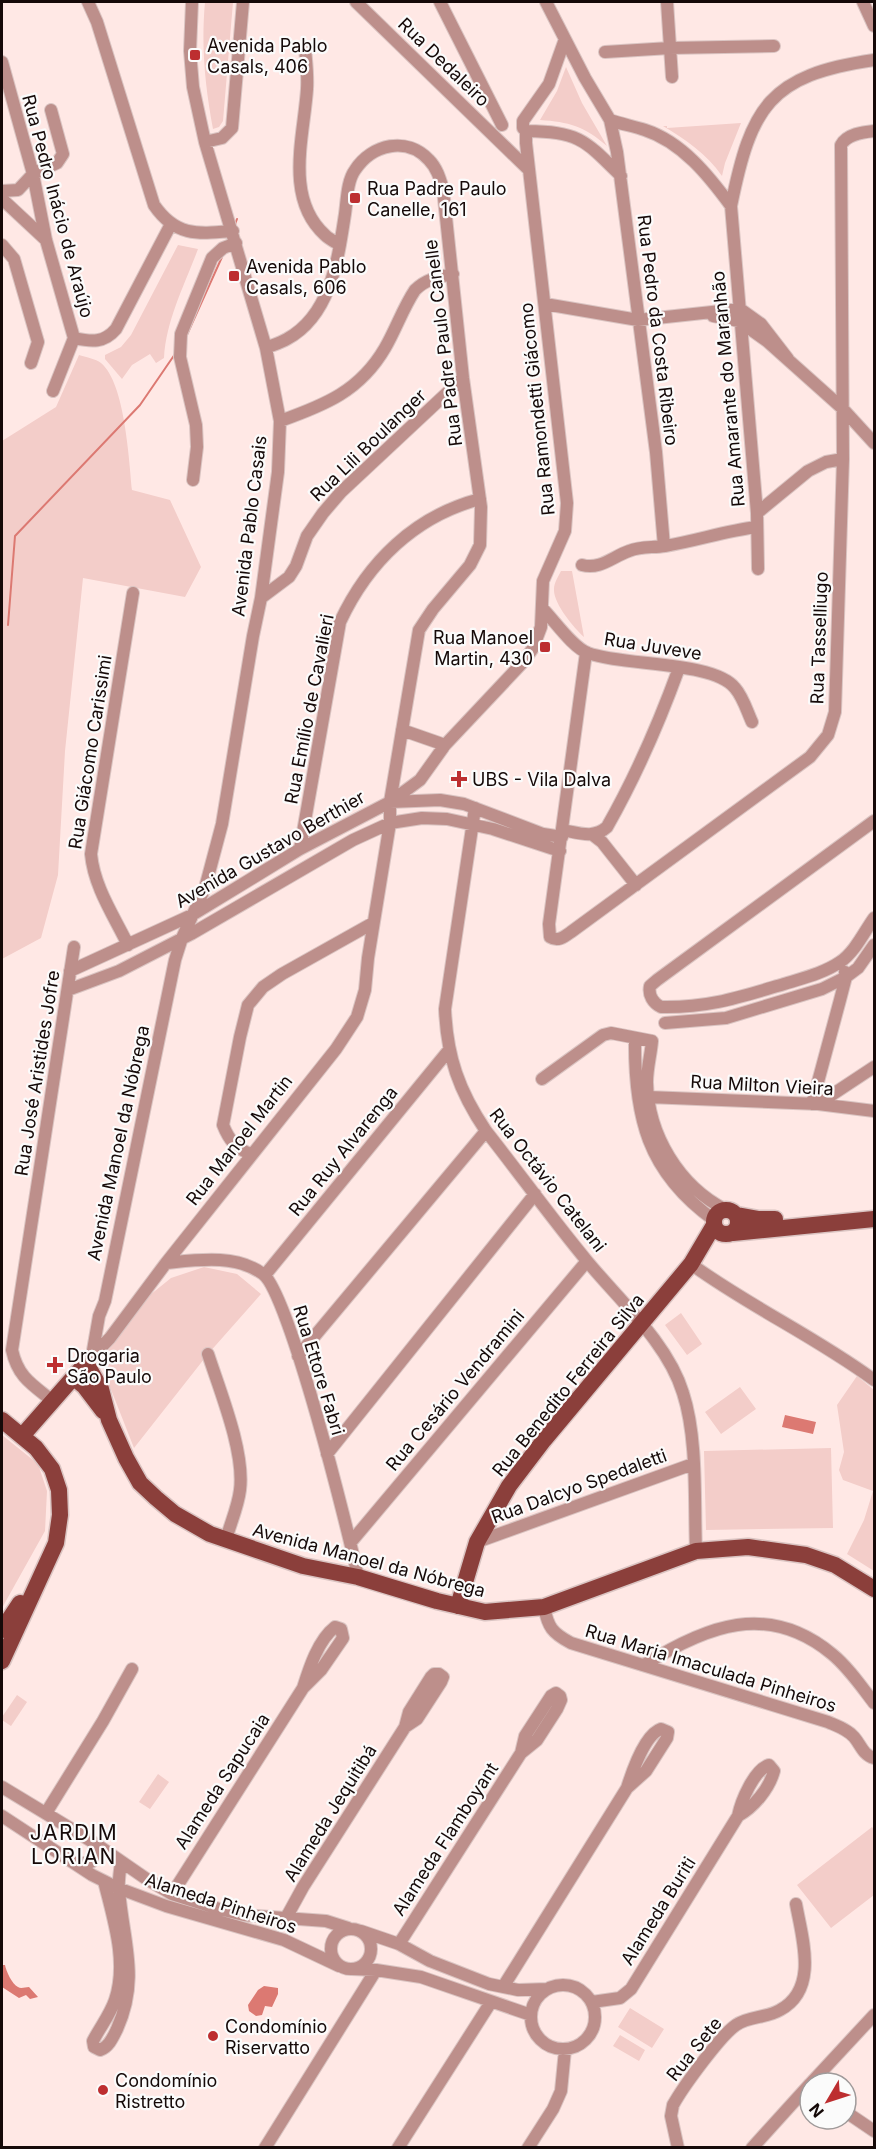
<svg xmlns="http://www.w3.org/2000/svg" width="876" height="2149" viewBox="0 0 876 2149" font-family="Inter,sans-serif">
<rect width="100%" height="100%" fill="#ffe8e5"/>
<path fill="#f3cdc9" d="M205,2H233L223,121L219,127L213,129C205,85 201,47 205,2Z
M566,67L582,103L607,146C584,126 569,122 540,120L557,91Z
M741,123L725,163L722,176C707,154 685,139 663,126H667V128Z
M178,245L198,249C185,284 166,320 164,358L156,363L150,354L132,365L122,379L105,359V355L121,347L131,335Z
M79,355C85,357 96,359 101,363C125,383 129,460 132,490L170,500L201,567L185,597L83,578L65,751L58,875L41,938L2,959V441L56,407Z
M561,571H572L584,637C574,628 553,603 554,589C554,583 558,577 561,571Z
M204,1267L237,1274L261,1294L208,1354L134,1448L110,1387L103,1357L150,1295L171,1278Z
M681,1313L702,1344L687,1355L665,1325Z
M857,1376L874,1390V1571L847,1554L864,1520L873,1491L843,1480L839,1470L844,1452L837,1405Z
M740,1387L756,1409L721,1434L705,1412Z
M2,1435L38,1464L47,1491L45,1531L2,1608Z
M831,1448L833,1528L706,1530L704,1451Z
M17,1695L27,1702L11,1726L2,1720V1717Z
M158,1774L169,1782L150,1809L139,1802Z
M872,1827L874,1830V1895L831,1928L797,1885Z
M630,2008L664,2029L652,2048L618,2027Z
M620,2035L645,2050L639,2061L613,2046Z"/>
<path fill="#dc7972" d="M785,1415L816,1422L813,1434L782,1427Z
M2,1965H5C6,1971 12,1984 18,1987C21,1989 25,1987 29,1987L38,1997L30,1999L26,1995L19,1998L2,1987Z
M264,1986L278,1988V1994L272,2007L265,2006L262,2015L256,2016L249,2011L248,2005L258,1990Z"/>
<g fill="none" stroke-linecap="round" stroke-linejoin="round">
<path stroke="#dc7972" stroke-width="2" d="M234,227L237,219
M185,339L222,257
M8,625L15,536L140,405L175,354"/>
<defs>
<path id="minor" d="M88,2L97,22L154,205C176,237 198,234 233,231
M356,2L529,170
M440,2L502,125
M546,2L585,78L610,120L617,152L656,452L664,546
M667,2L672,77
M863,2L874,26
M565,39L549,84L523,121V128L526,131C579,132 584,139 621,176
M305,48C306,61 308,75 307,89C304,136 284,198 325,235C329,239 335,242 340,245
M605,52L670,48L774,46
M2,62L33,174L46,240L74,338L53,391
M610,120C621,124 633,126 645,130C682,142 709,176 731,206
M205,142L222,138L232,128L243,2
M2,191L18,190L33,174L57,163L63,154L51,110
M2,199L46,240
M2,245L14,259L38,342L31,363
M545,304L638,320L740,309L761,324L788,359
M713,316L739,321L767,341L842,408L874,443
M74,338C92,342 104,343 116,329L171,224
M280,421C325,405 360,391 385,348C396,329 403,308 415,290C426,279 438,277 453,274
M193,480L197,447L196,425L180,357L181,334L212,258L223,248L236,243
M757,513L808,471L826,462L843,459
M582,565C600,570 612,557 629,551C641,546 652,548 665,546C696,541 725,531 756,527
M758,569L757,513L731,206C751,107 769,75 874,60
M261,598L289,577L296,566L307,536L323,513L341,492L463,378
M542,608C554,620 573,648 588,653C623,666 714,661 735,688C743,697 747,711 752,722
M586,653L549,924L550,937C558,942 564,937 571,932L810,757L828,735L835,712L843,459L841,145C847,134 863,132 874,131
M402,730L445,745
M390,802L420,780L445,745L525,660L533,648L541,627L543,581L565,531L567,503L526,143V131
M475,808L445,1009C447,1057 459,1091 486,1131C520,1174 552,1219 587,1261C619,1300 668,1343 683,1393C698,1439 694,1502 696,1551
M874,821L657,980L650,986C648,995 653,1003 661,1007C708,1008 740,997 784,984C803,978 824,973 840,962C855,952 864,932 874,918
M563,830C579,833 594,839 607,827C636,776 659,723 679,668
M593,835L602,842L636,885
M300,849L340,622C368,562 415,516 480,499
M128,945C114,916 94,887 91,854L133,593
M70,971L192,915L300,849L390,802L440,800L464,804L543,834L562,837
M68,990L119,971L191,934L353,840L390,823L422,818L447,819L493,829L560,851
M665,1023L726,1018L822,989L846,977L858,968L874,945
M635,1038C634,1116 647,1172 714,1220
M652,1041C651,1054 647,1068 647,1082C648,1135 679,1186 726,1210
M542,1079L603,1035L611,1033L652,1041
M648,1097L818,1104L874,1111
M812,1104L840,1000L846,977L845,972
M818,1104L874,1067
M251,1154C236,1149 229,1140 223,1125L240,1037L248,1005L263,987L282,974L373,923
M166,1263C197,1260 236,1254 263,1274C289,1293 349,1533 358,1577
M691,1264C750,1307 816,1337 874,1380
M265,1275L449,1050
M208,1354C220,1391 245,1452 240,1490C238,1507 230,1524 226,1540
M92,1356L99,1316L105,1301L175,960L182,938L205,888L222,824L253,636L261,598L278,472L280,421L266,348L205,142L193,87L190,51L192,2
M298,1356L486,1131
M86,1363L110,1338L166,1263L336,1049L357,1017L365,990L368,958L390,823V802L419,630L433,609L470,565L480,545L481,507L463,378L443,189C440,179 437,168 429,160C407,136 372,144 355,170C347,181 347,200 345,214C338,259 331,315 287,339C280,343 273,345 266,348
M54,1402C33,1385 18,1378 12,1350L74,947
M327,1454L535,1194
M351,1542L587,1261
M477,1542L693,1464
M544,1607C548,1627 552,1633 571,1643L828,1722C837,1726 847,1729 854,1737C861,1745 863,1755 874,1758
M644,1665C706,1626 768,1601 832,1654C848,1667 861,1686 874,1703
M2,1787L93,1842L148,1880L172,1894L219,1909L244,1915L326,1921L348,1928
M46,1813L103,1721L132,1669
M2,1816L92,1875L118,1888L166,1906L284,1940L339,1966
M75,1863H89L93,1861L96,1850L93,1842
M104,1881C113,1918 128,1962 115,2000C110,2015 100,2027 93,2041L94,2047L100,2050C109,2047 113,2037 117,2029C140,1978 123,1941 119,1890C118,1881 120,1871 121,1862
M172,1894L303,1688L321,1670L343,1638L341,1629L335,1627C318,1640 309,1669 303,1688
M286,1918L303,1887L405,1727L409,1712L431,1677L434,1674H439L443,1677L441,1682L417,1719L405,1727
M331 1949a20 20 0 1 1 40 0a20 20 0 1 1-40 0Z
M361,1931L399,1944L430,1961L489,1984L518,1990L547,1989
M399,1944L521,1753L537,1740L557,1709L561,1700L560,1696L556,1693L551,1696L525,1736L521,1753
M352,1969L376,1970L421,1977L531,2015
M531 2017a32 32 0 1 1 64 0a32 32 0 1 1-64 0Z
M503,1987L627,1788C632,1772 645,1734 661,1729L668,1732L667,1738L646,1771L627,1788
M592,2002L620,1998L631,1989L738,1816C741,1801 754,1770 769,1765L774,1771C769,1789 754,1807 738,1816
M811,2083L874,2015
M846,2112L874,2131
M265,2148L376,1970
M398,2148L491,2002
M528,2148L553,2109L561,2091L565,2050
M678,2148L671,2116L673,2105C683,2087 720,2036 736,2025C749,2016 767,2018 780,2010C819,1989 802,1938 796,1904
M752,2148L810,2084"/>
<path id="major" d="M714 1222a12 12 0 1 1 24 0a12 12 0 1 1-24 0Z
M737,1215L759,1219H775
M733,1233L874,1219
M74,1378L84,1386L103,1411
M2,1420L36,1448L52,1469L59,1490L60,1515L56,1543L2,1661
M22,1436L86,1363L101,1389L109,1420L126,1458L140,1483L156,1498L175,1514L210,1534L303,1566L358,1577L437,1601L485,1612L544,1607L696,1551L748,1547L806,1555L835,1565L874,1589
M458,1606L477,1542L509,1486L544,1440L691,1264L714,1225
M2,1630L20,1603"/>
</defs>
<use href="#minor" stroke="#dac4c2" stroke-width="14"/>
<use href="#major" stroke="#dac4c2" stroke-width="19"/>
<use href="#minor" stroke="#bd8f8b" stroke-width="12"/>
<use href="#major" stroke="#8b3f3b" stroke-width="16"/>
</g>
<g fill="#bd2e30" stroke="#fbfbfb" stroke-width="2">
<rect x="189" y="49" width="12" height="12" rx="3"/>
<rect x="349" y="192" width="12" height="12" rx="3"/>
<rect x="228" y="270" width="12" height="12" rx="3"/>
<rect x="539" y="641" width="12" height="12" rx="3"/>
<path d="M456 770h6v6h6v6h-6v6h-6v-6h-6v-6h6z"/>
<path d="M52 1356h6v6h6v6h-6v6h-6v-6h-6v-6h6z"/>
<circle cx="213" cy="2036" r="6"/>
<circle cx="103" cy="2090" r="6"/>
</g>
<g text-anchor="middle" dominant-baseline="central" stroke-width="4.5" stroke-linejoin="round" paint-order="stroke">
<g font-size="18" fill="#150908" stroke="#fbfbfb" text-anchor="start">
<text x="207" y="45">Avenida Pablo<tspan x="207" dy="21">Casals, 406</tspan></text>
<text x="367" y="188">Rua Padre Paulo<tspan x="367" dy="21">Canelle, 161</tspan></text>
<text x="246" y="266">Avenida Pablo<tspan x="246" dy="21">Casals, 606</tspan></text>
<text x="533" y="637" text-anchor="end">Rua Manoel<tspan x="533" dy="21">Martin, 430</tspan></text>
<text x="472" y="779">UBS - Vila Dalva</text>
<text x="67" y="1355">Drogaria<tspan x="67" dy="21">São Paulo</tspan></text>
<text x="225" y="2026">Condomínio<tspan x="225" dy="21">Riservatto</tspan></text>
<text x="115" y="2080">Condomínio<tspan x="115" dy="21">Ristretto</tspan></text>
</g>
<g font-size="18" fill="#150908" stroke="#fbfbfb">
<text transform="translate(444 62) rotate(44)">Rua Dedaleiro</text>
<text transform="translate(58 206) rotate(75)">Rua Pedro Inácio de Araújo</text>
<text transform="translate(658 330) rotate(83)">Rua Pedro da Costa Ribeiro</text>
<text transform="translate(443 343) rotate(-97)">Rua Padre Paulo Canelle</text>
<text transform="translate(728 389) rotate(-95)">Rua Amarante do Maranhão</text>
<text transform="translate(537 409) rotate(-96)">Rua Ramondetti Giácomo</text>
<text transform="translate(368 445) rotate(-44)">Rua Lili Boulanger</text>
<text transform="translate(249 526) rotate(-83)">Avenida Pablo Casais</text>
<text transform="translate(819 638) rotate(-88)">Rua Tasselliugo</text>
<text transform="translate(653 646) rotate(9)">Rua Juveve</text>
<text transform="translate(309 709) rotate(-79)">Rua Emílio de Cavalieri</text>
<text transform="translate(90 752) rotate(-81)">Rua Giácomo Carissimi</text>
<text transform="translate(270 849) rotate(-30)">Avenida Gustavo Berthier</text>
<text transform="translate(37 1073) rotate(-81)">Rua José Aristides Jofre</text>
<text transform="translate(762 1085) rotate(3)">Rua Milton Vieira</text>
<text transform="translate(239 1140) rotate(-52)">Rua Manoel Martin</text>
<text transform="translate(118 1143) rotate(-78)">Avenida Manoel da Nóbrega</text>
<text transform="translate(343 1151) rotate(-51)">Rua Ruy Alvarenga</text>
<text transform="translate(548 1180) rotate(52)">Rua Octávio Catelani</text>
<text transform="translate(319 1370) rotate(73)">Rua Ettore Fabri</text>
<text transform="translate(568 1385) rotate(-51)">Rua Benedito Ferreira Silva</text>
<text transform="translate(455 1390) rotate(-50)">Rua Cesário Vendramini</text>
<text transform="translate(579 1486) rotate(-20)">Rua Dalcyo Spedaletti</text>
<text transform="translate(369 1560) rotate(15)">Avenida Manoel da Nóbrega</text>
<text transform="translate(711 1668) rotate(17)">Rua Maria Imaculada Pinheiros</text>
<text transform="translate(222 1781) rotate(-57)">Alameda Sapucaia</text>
<text transform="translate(330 1813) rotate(-58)">Alameda Jequitibá</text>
<text transform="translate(445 1839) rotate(-57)">Alameda Flamboyant</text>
<text transform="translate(221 1903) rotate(18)">Alameda Pinheiros</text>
<text transform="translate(658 1911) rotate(-58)">Alameda Buriti</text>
<text transform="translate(694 2049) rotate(-51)">Rua Sete</text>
</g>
<g font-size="21" letter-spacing="1.5" fill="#150908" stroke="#fbfbfb">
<text x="74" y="1832">JARDIM<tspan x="74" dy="24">LORIAN</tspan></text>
</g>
</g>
<rect width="876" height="2149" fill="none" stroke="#150908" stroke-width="6"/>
<g transform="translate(828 2101) rotate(231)"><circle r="28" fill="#fbfbfb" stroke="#9f9a9a" stroke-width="1.5"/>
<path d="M0-4.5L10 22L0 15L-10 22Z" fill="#bd2e30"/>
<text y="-9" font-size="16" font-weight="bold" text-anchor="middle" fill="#150908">N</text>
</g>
</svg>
